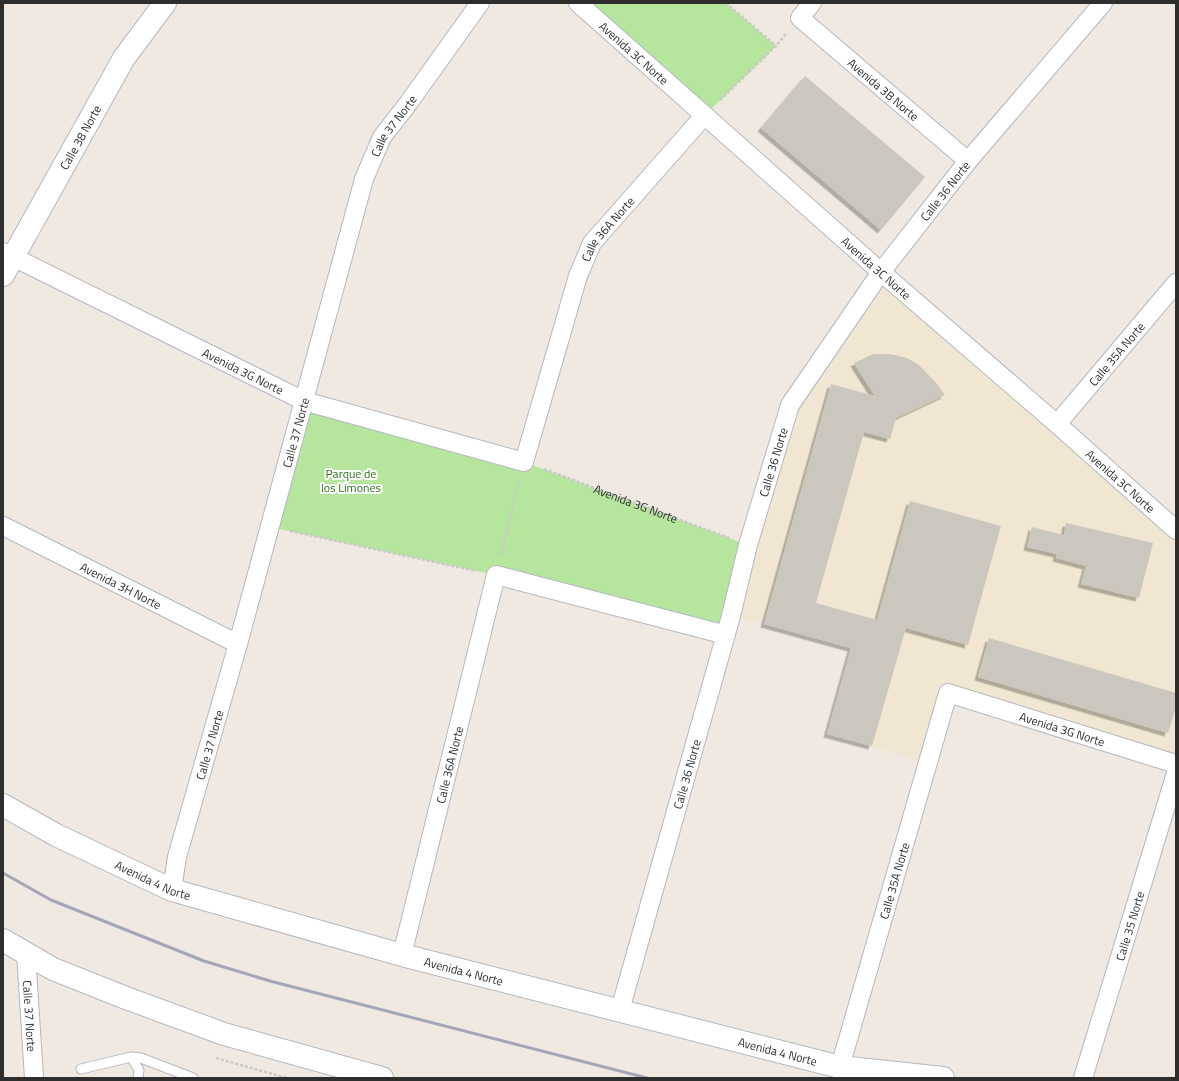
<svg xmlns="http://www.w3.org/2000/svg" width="1179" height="1081" viewBox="0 0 1179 1081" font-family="'Titillium Web',sans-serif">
<defs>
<filter id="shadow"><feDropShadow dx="-3.5" dy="3.5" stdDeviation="0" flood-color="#0004"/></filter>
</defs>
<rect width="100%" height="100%" fill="#efe9e1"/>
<path fill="#f0e6d1" d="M881,272L1176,530V764L948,693L928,765L872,746L827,734L851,648L764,624L731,616L790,405Z"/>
<path fill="#b6e59e" d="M578,3H726L776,46L704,116Z
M304,401L524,462L748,545L726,635L496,575L270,527Z"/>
<path fill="#cbc7bf" filter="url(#shadow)" d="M805,76L925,177L881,230L761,128Z
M873,354H890L907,358L919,365L937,384L945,395L896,418L890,439L864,432L816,603L877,620L910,501L1001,526L968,645L906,628L872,746L827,734L851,648L764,624L831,384L875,396L854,363Z
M1066,523L1153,543L1139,598L1081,584L1086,566L1056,558L1057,554L1027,547L1032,527L1064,535Z
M989,638L1176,693V707L1168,733L978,677Z"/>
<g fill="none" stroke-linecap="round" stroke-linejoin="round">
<defs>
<path id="service" d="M131,1057L141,1058L193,1078
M81,1069L131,1057L139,1070L138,1078"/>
<g id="minor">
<path id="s2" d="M578,3L881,272L1057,424L1176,530"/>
<path id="s3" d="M812,3L800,18L968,161"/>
<path id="s4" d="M3,252L304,401L524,462L578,276L592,243L704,116"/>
<path id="s5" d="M1057,424L1176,283"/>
<path id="s6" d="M3,526L238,644"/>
<path id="s7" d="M172,890L177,857L238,644L364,179L382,137L407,105L480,3"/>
<path id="s8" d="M26,953L34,1078"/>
<path id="s9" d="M402,955L496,575L726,635"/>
<path id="s10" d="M620,1010L731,616L748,545L790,405L881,272L968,161L1103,3"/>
<path id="s11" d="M840,1067L948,693L1176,764"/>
<path id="s12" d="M1083,1078L1176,773"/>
</g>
<g id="tertiary">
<path id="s13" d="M3,275L124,58L165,3"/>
</g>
<g id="secondary">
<path id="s14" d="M3,805L56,835L172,890L402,955L840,1067L943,1078"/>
<path d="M3,940L53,969L126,998L224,1034L382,1078"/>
</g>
</defs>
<use href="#service" stroke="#b4b7c1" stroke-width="11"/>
<use href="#minor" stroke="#b4b7c1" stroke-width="20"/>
<use href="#tertiary" stroke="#b4b7c1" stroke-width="24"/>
<use href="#secondary" stroke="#b4b7c1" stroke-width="24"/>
<g stroke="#c9c9c9" stroke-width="2.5" stroke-dasharray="3 2" stroke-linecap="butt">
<path d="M726,3L776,46"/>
<path d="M720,100L776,46L786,34"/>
<path id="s1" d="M544,469L729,538"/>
<path d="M290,531L476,571"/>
<path d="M501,555L519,482"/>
<path d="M216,1058L287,1078"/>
</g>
<use href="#service" stroke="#fff" stroke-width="9"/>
<use href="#minor" stroke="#fff" stroke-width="18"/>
<use href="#tertiary" stroke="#fff" stroke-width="22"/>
<use href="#secondary" stroke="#fff" stroke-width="22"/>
<path stroke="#a3a6b8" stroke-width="3" d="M3,873L51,900L204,961L270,981L647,1078"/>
</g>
<g text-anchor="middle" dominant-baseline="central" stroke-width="4" stroke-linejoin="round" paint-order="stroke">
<g font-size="12" fill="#2e2e2e" stroke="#fff">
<text stroke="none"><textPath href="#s2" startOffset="75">Avenida 3C Norte</textPath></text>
<text stroke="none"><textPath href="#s3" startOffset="129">Avenida 3B Norte</textPath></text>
<text stroke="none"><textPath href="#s7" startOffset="798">Calle 37 Norte</textPath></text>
<text stroke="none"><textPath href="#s13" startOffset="158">Calle 38 Norte</textPath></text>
<text stroke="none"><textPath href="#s10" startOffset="893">Calle 36 Norte</textPath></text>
<text stroke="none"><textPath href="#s4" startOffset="814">Calle 36A Norte</textPath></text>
<text stroke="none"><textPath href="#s2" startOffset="399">Avenida 3C Norte</textPath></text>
<text stroke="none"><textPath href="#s5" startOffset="92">Calle 35A Norte</textPath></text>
<text stroke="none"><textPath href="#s4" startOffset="268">Avenida 3G Norte</textPath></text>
<text stroke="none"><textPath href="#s7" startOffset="474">Calle 37 Norte</textPath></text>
<text stroke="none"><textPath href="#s10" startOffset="569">Calle 36 Norte</textPath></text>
<text stroke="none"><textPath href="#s2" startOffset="723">Avenida 3C Norte</textPath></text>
<text stroke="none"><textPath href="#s1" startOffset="98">Avenida 3G Norte</textPath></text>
<text stroke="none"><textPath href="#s6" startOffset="132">Avenida 3H Norte</textPath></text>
<text stroke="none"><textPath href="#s11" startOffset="509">Avenida 3G Norte</textPath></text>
<text stroke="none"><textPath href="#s7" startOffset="150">Calle 37 Norte</textPath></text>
<text stroke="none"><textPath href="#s9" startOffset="196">Calle 36A Norte</textPath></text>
<text stroke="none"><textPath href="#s10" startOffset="245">Calle 36 Norte</textPath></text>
<text stroke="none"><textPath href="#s14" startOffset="168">Avenida 4 Norte</textPath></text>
<text stroke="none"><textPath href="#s11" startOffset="194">Calle 35A Norte</textPath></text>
<text stroke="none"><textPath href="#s12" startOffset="159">Calle 35 Norte</textPath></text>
<text stroke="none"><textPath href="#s14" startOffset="492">Avenida 4 Norte</textPath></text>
<text stroke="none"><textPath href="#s8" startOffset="63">Calle 37 Norte</textPath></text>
<text stroke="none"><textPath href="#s14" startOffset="816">Avenida 4 Norte</textPath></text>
</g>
<g font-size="12" fill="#2c6e1b" stroke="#fff">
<text x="351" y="473">Parque de<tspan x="351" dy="14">los Limones</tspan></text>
</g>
</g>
<rect width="1179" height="1081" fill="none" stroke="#2e2e2e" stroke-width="8"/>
</svg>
